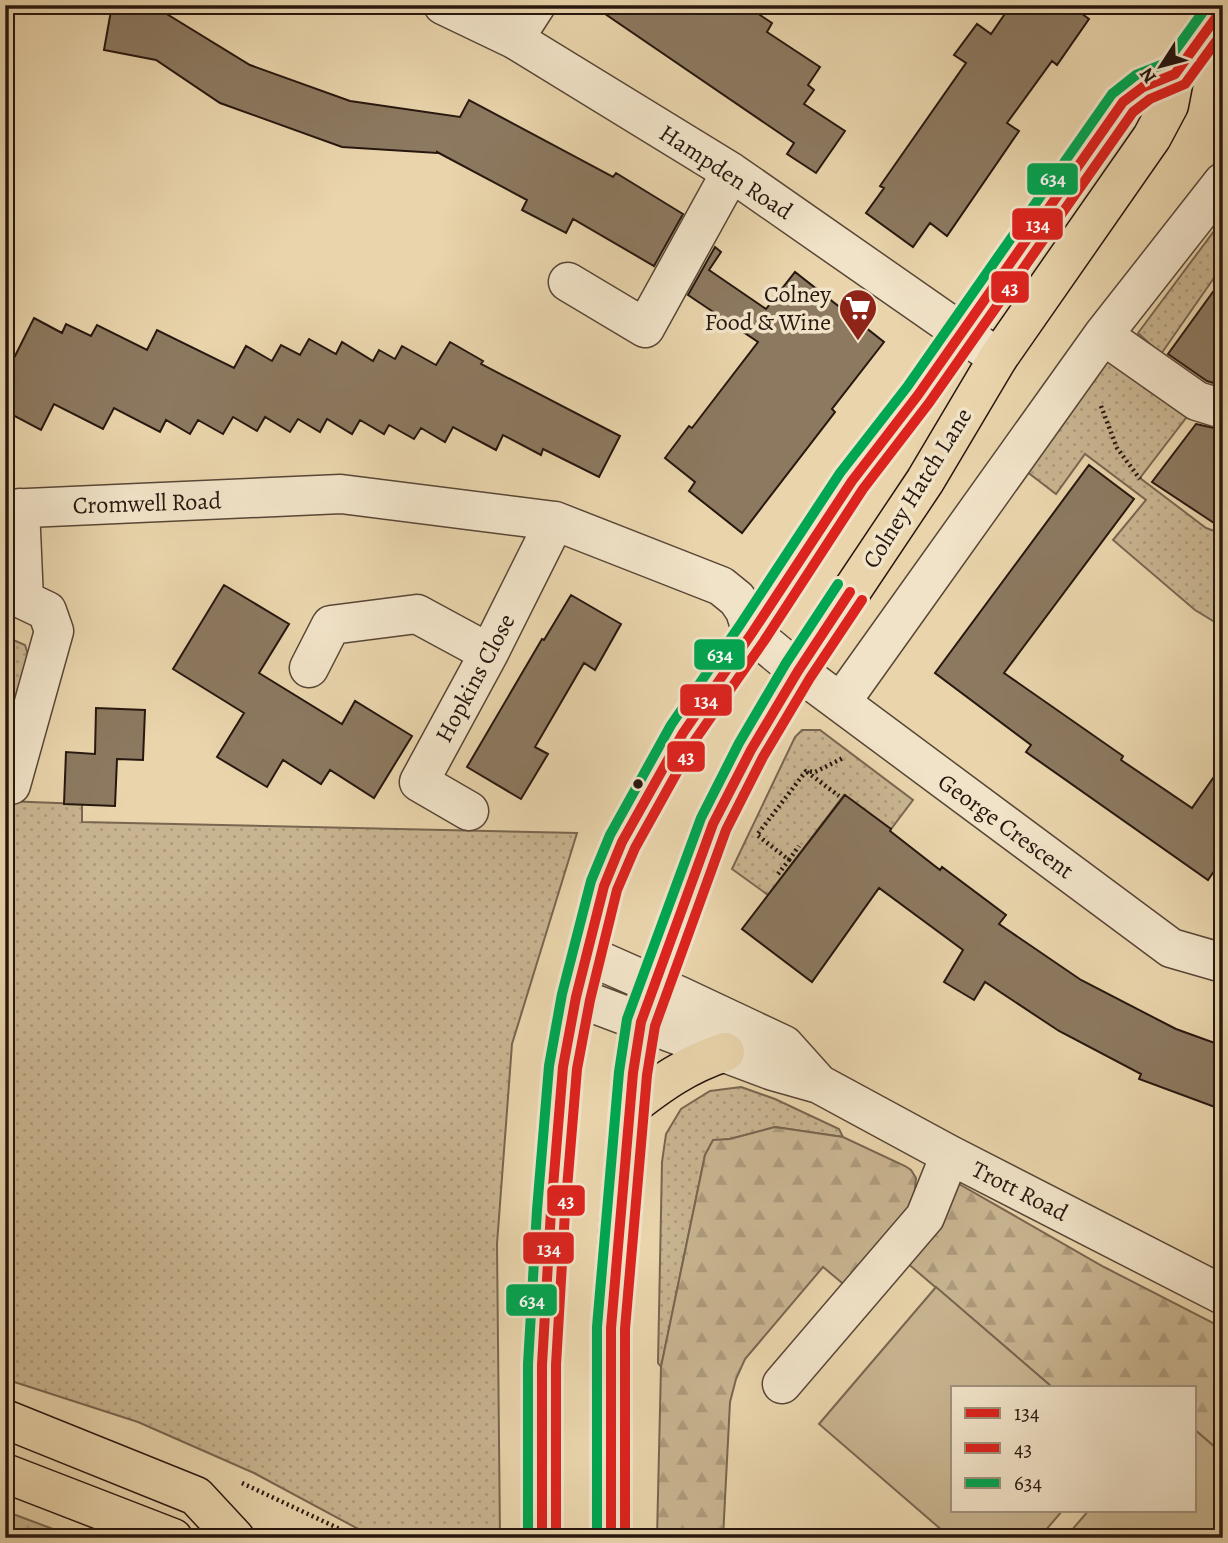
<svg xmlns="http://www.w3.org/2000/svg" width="1228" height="1543" viewBox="0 0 1228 1543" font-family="Alegreya,serif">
<defs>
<pattern id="grass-dots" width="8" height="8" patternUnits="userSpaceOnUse" patternTransform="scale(1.75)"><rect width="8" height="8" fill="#c8b490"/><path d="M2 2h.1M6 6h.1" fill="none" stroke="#ac9a7b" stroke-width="1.8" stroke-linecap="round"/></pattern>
<pattern id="forest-firs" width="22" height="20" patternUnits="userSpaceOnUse" patternTransform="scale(1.75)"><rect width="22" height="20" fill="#c8b490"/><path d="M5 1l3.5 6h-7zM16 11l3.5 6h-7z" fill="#ac9a7b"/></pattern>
</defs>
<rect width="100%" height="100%" fill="#e9d4ab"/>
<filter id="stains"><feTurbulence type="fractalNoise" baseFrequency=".00286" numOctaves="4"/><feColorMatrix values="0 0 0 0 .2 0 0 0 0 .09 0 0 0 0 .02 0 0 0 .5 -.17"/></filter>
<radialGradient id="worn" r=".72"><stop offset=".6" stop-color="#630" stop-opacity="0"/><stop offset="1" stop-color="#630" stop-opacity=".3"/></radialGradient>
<path fill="url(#grass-dots)" stroke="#786650" stroke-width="2" d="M1223,219V265L1161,354L1138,333Z
M1108,355L1189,414L1140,478L1206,528L1223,534V627L1195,610L1113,540L1146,500L1085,454L1056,494L1026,471Z
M11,639L25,645C34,670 25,677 14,698L5,697V656H12Z
M802,730H820L913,800L891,829L844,795L768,895L732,869L795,737Z
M5,801L82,804V822L577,833L512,1044L497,1244L500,1538H375L254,1473L138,1422L5,1379Z
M741,1087L775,1099L839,1129L843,1137L775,1127L730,1139L713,1141L705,1155L661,1367L658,1363L662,1162L666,1134L681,1109L710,1091Z"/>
<path fill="url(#forest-firs)" stroke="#786650" stroke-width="2" d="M775,1127L843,1137L905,1166L911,1170L916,1178L913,1210L847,1287L823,1267L745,1359L736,1379L730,1402L723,1538H657L661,1367L705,1155L713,1140L730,1139Z
M959,1184L1104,1267L1223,1328V1454L1195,1430V1387H1052L906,1262L938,1224Z
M5,1511L77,1538H5Z"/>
<path fill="#c8b490" stroke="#786650" stroke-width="2" d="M936,1287L1052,1387H953V1510H1063L1039,1538H951L819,1424Z
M1195,1430L1223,1454V1538H1065L1089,1510H1195Z"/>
<path fill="#8c7960" stroke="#27170f" stroke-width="2" d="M112,5H152L250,65L350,101L460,117L469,100L613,177L616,173L683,214L654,266L573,219L566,233L522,210L527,200L437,152V153L342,147L220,103L156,60L104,50Z
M592,5H745L772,23L767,32L820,67L808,85L814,90L804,104L845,131L816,173L787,154L794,143Z
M1011,5H1070L1089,19L1057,65L1052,61L1007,123L1019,131L947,236L930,223L913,247L866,213L884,188L880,186L966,63L954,55L977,24L991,34Z
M715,247L721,252L709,270L766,309L795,272L884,342L832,409L835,412L742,533L689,491L695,482L665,458L689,426L692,428L758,342L688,295Z
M1223,278V386L1207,381L1168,354Z
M34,318L62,333L66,324L91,336L97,325L147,350L157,330L234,368L246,346L272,361L281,345L300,355L309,339L336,354L342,342L373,361L379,350L395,359L402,346L436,365L450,342L483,361L481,364L620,436L599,477L543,449L541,455L503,435L496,450L453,427L445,442L421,428L414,439L389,425L384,434L360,420L352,434L327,419L320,432L298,419L290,432L265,417L257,431L233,417L223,434L198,420L190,434L166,420L160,432L114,408L103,429L54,404L41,430L5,411V350L15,356Z
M1196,424L1223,430V529L1152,482Z
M1089,465L1134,499L1004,673L1123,756L1121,760L1192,808L1223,764V858L1208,880L1026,752L1031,745L935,673Z
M224,585L289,624L259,673L342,724L355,701L412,736L374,798L330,770L321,784L283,760L267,787L217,757L244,713L173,669Z
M571,595L621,624L595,670L584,663L535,747L548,754L521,799L467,767L542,639L544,640Z
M96,708L145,710L143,760L117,759L115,806L64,804L66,752L95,754Z
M845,795L891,829L890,831L940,870L942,867L1006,915L999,924L1081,980L1176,1029L1223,1046V1110L1139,1079L1141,1074L1059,1031L985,982L974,1000L944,982L963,950L879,888L812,982L742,929Z"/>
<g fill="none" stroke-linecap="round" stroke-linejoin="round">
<defs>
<path id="minor" d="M443,5L514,39L731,172L998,358
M514,39L536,5
M568,282L645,328L731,172
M1103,335L1197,401L1223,409
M5,509L341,494L555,521L721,586L737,599L745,611L752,633L798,671L1171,948L1223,963
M309,668L331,625L417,614L489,653
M841,702L1103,335L1223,182
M11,785L54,631L47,611L24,600L20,508
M469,811L419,782L489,653L555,521
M587,955L682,997L784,1045L819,1084
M576,997L773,1071L819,1084L950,1155L1223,1295
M782,1384L925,1217L950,1155"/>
<path id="major" d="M629,1108C661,1083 686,1065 725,1052
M542,1538V1365L551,1211L563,1067L576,997L604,886L622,842L683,733L752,633L852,481L918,395L1123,102L1143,87L1175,74
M611,1538V1328L618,1233L633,1073L641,1022L713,824L751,750L798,671L925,481L998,358L1152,137L1169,105L1175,74L1223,8"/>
<path id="highway" d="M5,1419L196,1496L235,1538
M5,1473L173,1538"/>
</defs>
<use href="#minor" stroke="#584636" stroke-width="41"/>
<use href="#major" stroke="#27170f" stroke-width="41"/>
<use href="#highway" stroke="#27170f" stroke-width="41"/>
<path stroke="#27170f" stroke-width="4.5" stroke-dasharray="2 3.5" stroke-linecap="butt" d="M1101,406L1117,448L1140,479
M807,772L839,796
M789,860L799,846
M778,874L789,860L757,835L806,771L815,772L845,757
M242,1483L359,1538"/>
<use href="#minor" stroke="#f1e3c8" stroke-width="38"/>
<use href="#major" stroke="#e9d4ab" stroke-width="38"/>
<use href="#highway" stroke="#e9d4ab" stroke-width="38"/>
<defs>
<path id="bus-1" d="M542,1538V1365L551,1211L563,1067L576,997L604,886L622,842L683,733L752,633L852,481L918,395L1123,102L1143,87L1175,74L1223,8
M611,1538V1328L633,1073L641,1022L713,824L751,750L798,671L850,592"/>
<path id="bus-2" d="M556,1538V1365L565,1212L577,1069L590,1000L617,890L635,848L695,740L764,641L863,489L929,403L1133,112L1150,99L1185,84L1223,32
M625,1538V1329L647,1075L655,1026L726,830L763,757L810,678L862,600"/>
<path id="bus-3" d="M528,1538V1364L537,1210L549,1066L562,994L591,881L610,835L671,725L740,625L840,473L907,387L1112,94L1136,75L1166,63L1208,5
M597,1538V1327L619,1072L627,1019L701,818L739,743L786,663L838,584"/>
</defs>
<use href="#bus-1" stroke="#f1e3c8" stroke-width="16"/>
<use href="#bus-2" stroke="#f1e3c8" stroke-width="16"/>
<use href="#bus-3" stroke="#f1e3c8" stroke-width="16"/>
<use href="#bus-1" stroke="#dc241f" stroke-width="10"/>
<use href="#bus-2" stroke="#dc241f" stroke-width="10"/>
<use href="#bus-3" stroke="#00a651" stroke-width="10"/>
</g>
<defs>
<symbol id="supermarket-pin" viewBox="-11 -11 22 30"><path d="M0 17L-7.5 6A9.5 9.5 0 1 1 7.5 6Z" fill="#8f2418" stroke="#f1e3c8"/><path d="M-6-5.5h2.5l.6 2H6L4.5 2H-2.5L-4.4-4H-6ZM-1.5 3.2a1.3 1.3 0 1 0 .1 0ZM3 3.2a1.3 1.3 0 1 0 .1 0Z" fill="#fff"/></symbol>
</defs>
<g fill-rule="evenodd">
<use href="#supermarket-pin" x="836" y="286" width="44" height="60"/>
</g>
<circle fill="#27170f" stroke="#f1e3c8" stroke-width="2.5" cx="638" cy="784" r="6"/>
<g text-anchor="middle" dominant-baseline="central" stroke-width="7" stroke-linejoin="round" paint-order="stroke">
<g font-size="24" fill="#27170f" stroke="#f1e3c8">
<text transform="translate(726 172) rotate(33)">Hampden Road</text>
<text transform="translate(917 488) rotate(-58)">Colney Hatch Lane</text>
<text transform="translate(147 503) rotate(-2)">Cromwell Road</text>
<text transform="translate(475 678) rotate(-62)">Hopkins Close</text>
<text transform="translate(1006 826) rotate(36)">George Crescent</text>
<text transform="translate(1020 1191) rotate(27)">Trott Road</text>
</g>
<g font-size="24" fill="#27170f" stroke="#f1e3c8" text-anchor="end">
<text x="831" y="294">Colney<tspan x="831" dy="28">Food &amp; Wine</tspan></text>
</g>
</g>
<g stroke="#f1e3c8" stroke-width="2.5">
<rect x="1026" y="162" width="53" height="34" rx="7" fill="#00a651"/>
<rect x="1011" y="207" width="53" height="34" rx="7" fill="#dc241f"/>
<rect x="990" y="270" width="40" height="34" rx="7" fill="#dc241f"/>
<rect x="693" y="638" width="53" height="33" rx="7" fill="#00a651"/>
<rect x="679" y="683" width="54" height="34" rx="7" fill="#dc241f"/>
<rect x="666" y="740" width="40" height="33" rx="7" fill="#dc241f"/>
<rect x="546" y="1184" width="40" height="33" rx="7" fill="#dc241f"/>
<rect x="522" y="1231" width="53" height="34" rx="7" fill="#dc241f"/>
<rect x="505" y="1283" width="53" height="34" rx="7" fill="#00a651"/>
</g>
<g font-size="19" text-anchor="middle" font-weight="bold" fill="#fff">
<text x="1053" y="185">634</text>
<text x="1038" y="231">134</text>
<text x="1010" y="294">43</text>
<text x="720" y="661">634</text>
<text x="706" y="707">134</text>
<text x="686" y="763">43</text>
<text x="566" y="1207">43</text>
<text x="549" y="1255">134</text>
<text x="532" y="1307">634</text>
</g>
<rect width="1228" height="1543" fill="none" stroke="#e9d4ab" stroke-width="28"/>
<rect x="7" y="7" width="1214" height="1529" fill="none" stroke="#27170f" stroke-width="3.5"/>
<rect x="14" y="14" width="1200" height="1515" fill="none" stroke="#27170f" stroke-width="2"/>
<rect x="951" y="1386" width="245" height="126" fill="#f1e3c8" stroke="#a0917e" stroke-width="2"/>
<rect x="965" y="1408" width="35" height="10" fill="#dc241f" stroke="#a0917e" stroke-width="2"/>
<text x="1014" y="1420" font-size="21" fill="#27170f">134</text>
<rect x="965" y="1443" width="35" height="10" fill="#dc241f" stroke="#a0917e" stroke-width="2"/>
<text x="1014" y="1456" font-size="21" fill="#27170f">43</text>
<rect x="965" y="1478" width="35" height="10" fill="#00a651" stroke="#a0917e" stroke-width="2"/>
<text x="1014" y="1490" font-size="21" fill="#27170f">634</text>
<g transform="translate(1161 66) rotate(234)" stroke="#f1e3c8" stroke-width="5" paint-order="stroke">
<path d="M0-5L12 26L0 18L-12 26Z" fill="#27170f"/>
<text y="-10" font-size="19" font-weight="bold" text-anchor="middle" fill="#27170f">N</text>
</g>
<rect width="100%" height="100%" filter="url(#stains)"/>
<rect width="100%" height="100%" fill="url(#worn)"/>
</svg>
